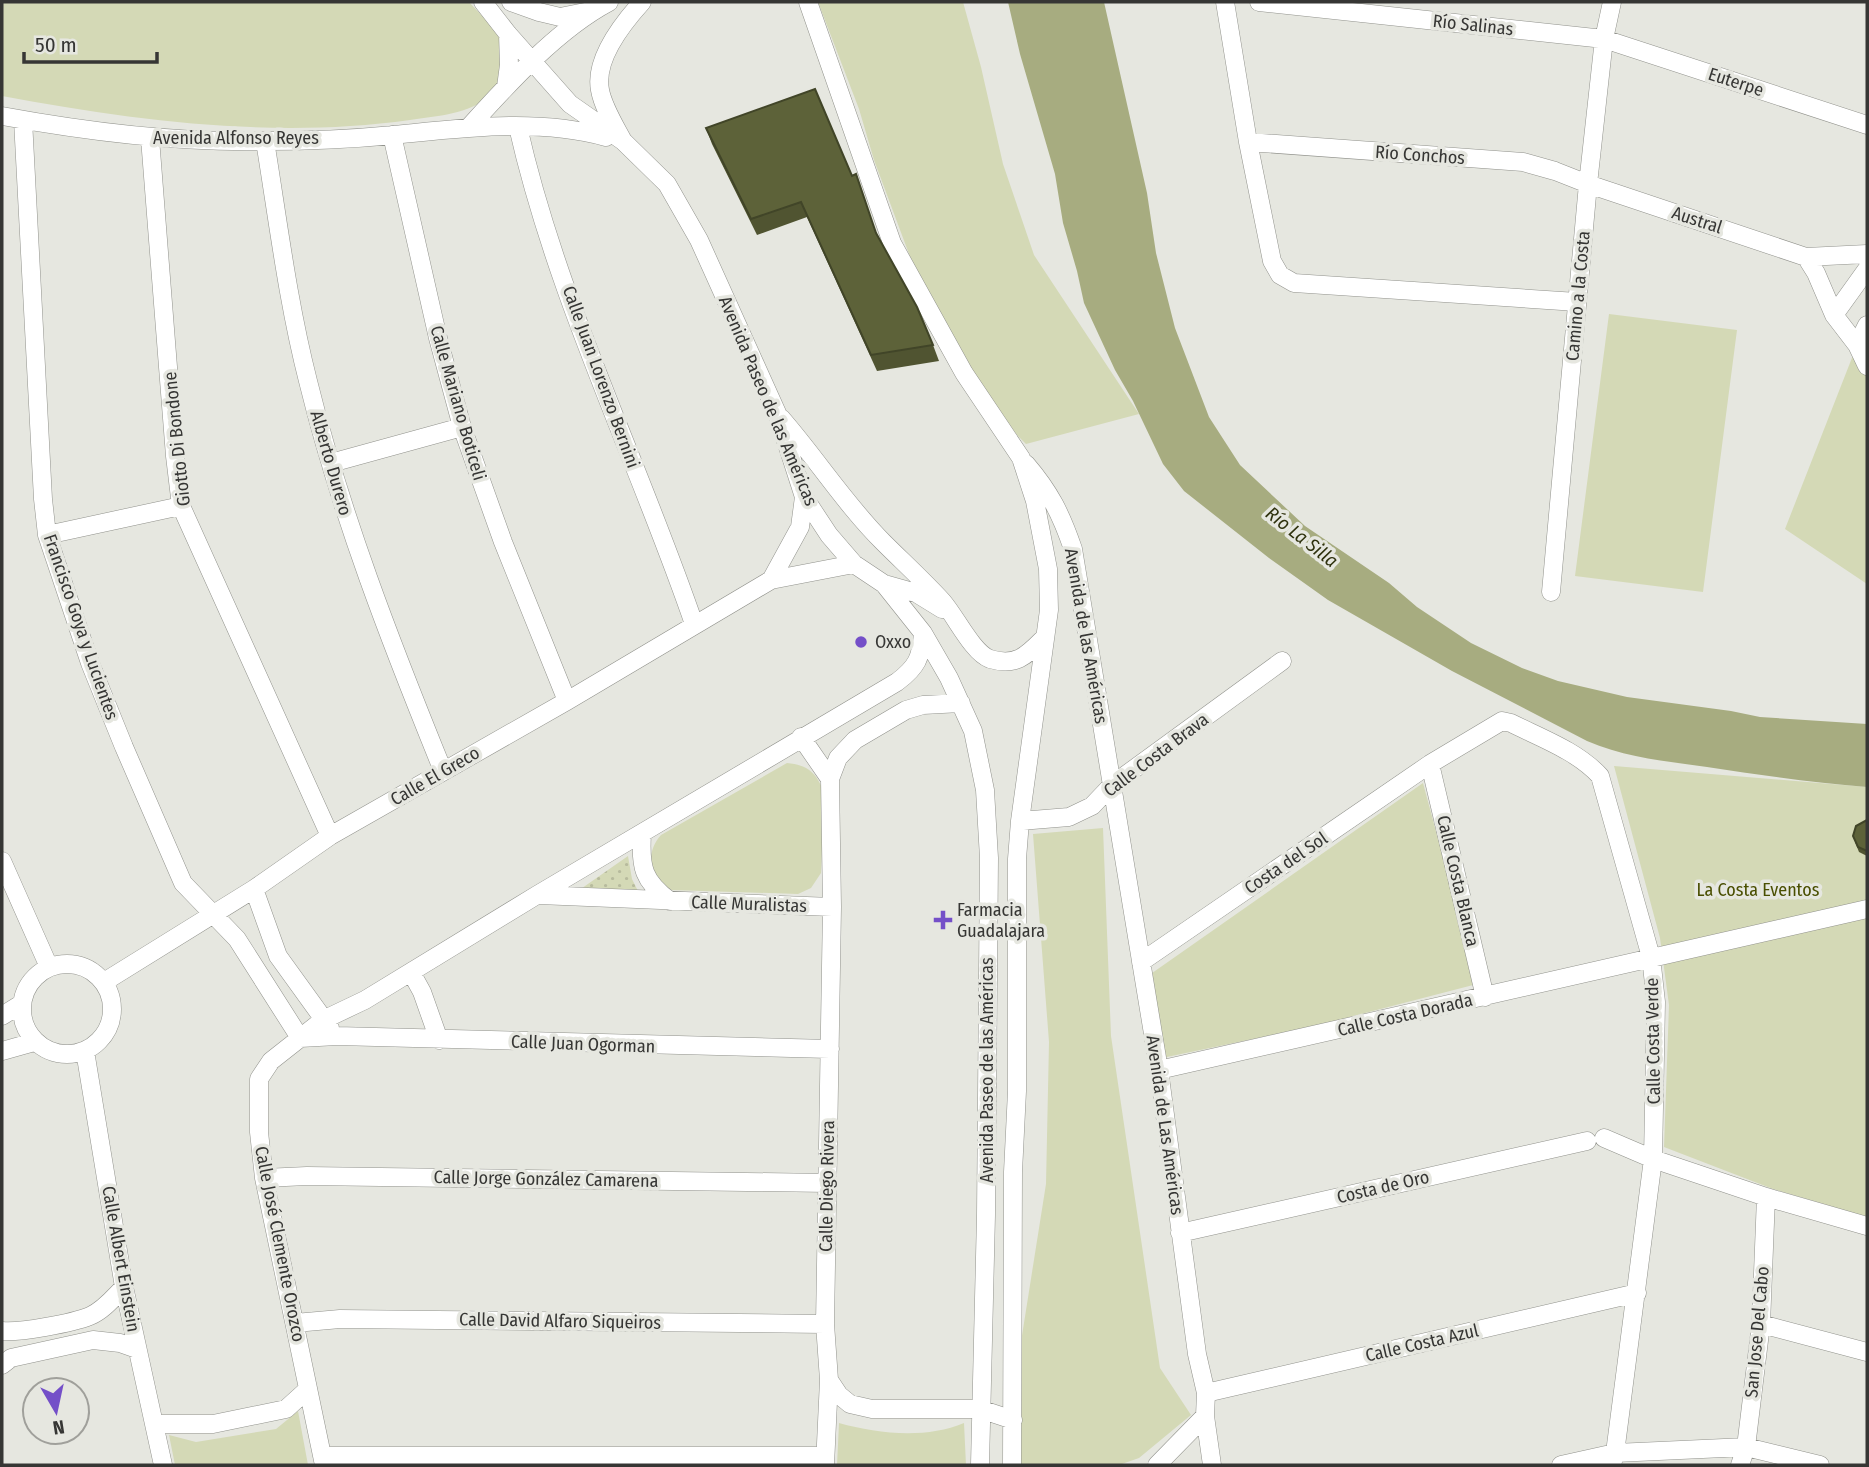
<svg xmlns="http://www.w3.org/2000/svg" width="1869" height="1467" viewBox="0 0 1869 1467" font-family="'Fira Sans Condensed',sans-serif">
<defs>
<pattern id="grass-dots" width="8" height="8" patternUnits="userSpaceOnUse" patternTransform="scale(1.75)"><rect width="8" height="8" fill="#d4d9b6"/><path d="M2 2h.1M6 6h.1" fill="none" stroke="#b7bb9d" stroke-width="1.8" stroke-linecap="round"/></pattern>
</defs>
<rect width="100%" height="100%" fill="#e6e7e0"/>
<path fill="url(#grass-dots)" d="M628,856L632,879L639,893H575Z"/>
<path fill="#d4d9b6" d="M2,2H469L501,36C501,56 508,81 490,96C469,114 437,116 410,120C274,139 136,121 2,96Z
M818,2H963L981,67L1003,164L1034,255L1139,414L1026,444L1017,435L980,385L912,262L874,160L859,109Z
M1609,314L1737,330L1703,592L1575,576Z
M1857,345L1867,366V584L1785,529Z
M787,763C808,765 817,773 824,793L821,873L811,888L798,894L671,890C650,877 644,854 661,835Z
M1614,766L1867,787V1217L1773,1189L1664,1147L1669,1005L1660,938Z
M1423,783L1477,984L1315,1026L1162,1058L1145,978Z
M1103,828L1111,1036L1160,1368L1191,1415L1139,1458L1119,1465H1015L1014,1386L1046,1184L1049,1042L1033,834Z
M298,1411L308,1465H175L169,1435L196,1442L276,1429Z
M839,1423C878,1434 926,1439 964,1423L966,1465H837Z"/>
<path fill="#a7ac80" d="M1008,2H1104L1147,193L1156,253L1175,328L1209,417L1240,465L1305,526L1389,583L1417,607L1471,643L1522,668L1558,681L1627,697L1731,711L1760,717L1867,724V787C1814,783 1760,775 1707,767C1666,761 1626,758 1587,741L1452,671L1328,600L1269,558L1184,491L1163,464L1133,401L1115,370L1084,303L1077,271L1063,223L1055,174L1020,54Z"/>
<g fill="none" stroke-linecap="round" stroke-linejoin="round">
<defs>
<path id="minor" d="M483,2L508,34L570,104L623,141L667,184L699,240L777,413L804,497L829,535L854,564L884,584L923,633L949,678L973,731L985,790L989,858L986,1215L980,1465
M511,2L539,12L560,17L590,11
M808,2L892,243L964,373L1021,458L1035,501L1048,569L1049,610L1020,821L1017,859V1091L1013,1172L1012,1465
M1225,2L1248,142L1272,261L1280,275L1294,283L1577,302
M1259,2L1604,39L1867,125
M506,87L509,65L508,34
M2,116C89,132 178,143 266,141C309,141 352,139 394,135C464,128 537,118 606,137
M23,120L43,499L47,535L90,663L124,747L183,883L237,939L300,1038
M470,126C509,83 558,29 609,2
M518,127C557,299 637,458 694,624
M392,135L438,338L462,427L503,542L567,701
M150,138L175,456L181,506L330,836
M265,141C278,221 288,303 308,381C341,515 391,643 443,771
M623,141C615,126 603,107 600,90C594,59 623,23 642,2
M1248,142L1523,162L1555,171L1588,184L1806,257L1867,254
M1806,257L1816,273L1834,315L1857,345L1867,366
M1834,315L1867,269
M1857,345L1867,325
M781,418C816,458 845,504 883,542C903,562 924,581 943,602C956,617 973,653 990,659C1017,667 1027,655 1045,637
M331,463L462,427
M1026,464C1050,492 1061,514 1073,549L1159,1070L1197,1354L1206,1393L1205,1416L1212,1465
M47,535L181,506
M771,580L800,527L804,497
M884,584L916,593L942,609
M1551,592L1588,184L1604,39L1612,2
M801,737L830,779
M1430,764L1485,997
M1020,821L1069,817L1092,806L1112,785L1282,661
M642,834C640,867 643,881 670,901
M2,861L49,967
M254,889L278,956L330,1028
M539,895L832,907
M1141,962L1430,764L1502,721L1511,723C1541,738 1577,751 1600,776L1651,957L1656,1002L1653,1159L1615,1453L1612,1465
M22 1009a45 45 0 1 1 90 0a45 45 0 1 1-90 0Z
M411,972L422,992L439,1040
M104,982L254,889L330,836L567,701L771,580L854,564
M2,1016L21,1004
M300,1038L337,1036L830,1049
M2,1051L34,1042
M85,1051L124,1287L163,1465
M1159,1070L1867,909
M1604,1138L1653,1159L1766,1197L1867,1226
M264,1178L307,1176L828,1183
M1180,1233L1587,1141
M295,1323L340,1319L825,1324
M1761,1324L1867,1352
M2,1331C19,1333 73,1323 90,1316C104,1310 114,1297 124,1287
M2,1365L11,1358L93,1340L120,1343L137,1349
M829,1380L839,1395L850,1404L872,1409H980L1013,1420
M1206,1393L1637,1293
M155,1424H213L286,1409L307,1390
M323,1456H825
M324,1465L264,1178L259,1132V1079L271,1061L323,1020L365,1000L537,895L897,682C917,667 921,658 923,633
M825,1465L829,1380L825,1324L832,907L830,779L838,758L855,740L906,710L923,705L961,703
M1157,1465L1205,1416
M1561,1465L1615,1453L1746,1447L1820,1465
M1740,1465L1746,1447L1761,1324L1766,1197"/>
</defs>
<use href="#minor" stroke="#91928c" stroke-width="19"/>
<use href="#minor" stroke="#fff" stroke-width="18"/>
</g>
<path fill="#505431" d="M706,128L877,234L933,345L939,361L877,371L807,217L757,235L712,144Z
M1867,820V856L1859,852L1855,842Z"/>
<path fill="#5d6239" stroke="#414528" stroke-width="2" d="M815,89L852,176L856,174L876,233L917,307L933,345L871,355L801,202L751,219L706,128Z
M1867,820V851L1858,847L1853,836L1856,826Z"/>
<g fill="#744fc8" stroke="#e6e7e0" stroke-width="2.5">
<circle cx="861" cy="642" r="7"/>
<path d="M939.5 909.5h7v7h7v7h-7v7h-7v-7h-7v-7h7z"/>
</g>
<g text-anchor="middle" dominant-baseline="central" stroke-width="7" stroke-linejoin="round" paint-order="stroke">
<g font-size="18" fill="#363634" stroke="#e6e7e0">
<text transform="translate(1473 25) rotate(6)">Río Salinas</text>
<text transform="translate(1736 82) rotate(18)">Euterpe</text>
<text x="236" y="138">Avenida Alfonso Reyes</text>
<text transform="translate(1420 155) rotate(4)">Río Conchos</text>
<text transform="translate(1697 220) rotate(18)">Austral</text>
<text transform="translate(1578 296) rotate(-85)">Camino a la Costa</text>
<text transform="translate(601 377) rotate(70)">Calle Juan Lorenzo Bernini</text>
<text transform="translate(768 401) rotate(67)">Avenida Paseo de las Américas</text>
<text transform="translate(458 403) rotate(74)">Calle Mariano Boticeli</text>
<text transform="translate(177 439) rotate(-96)">Giotto Di Bondone</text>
<text transform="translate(331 463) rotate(74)">Alberto Durero</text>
<text transform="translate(81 627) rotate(71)">Francisco Goya y Lucientes</text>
<text transform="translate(1086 636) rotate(80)">Avenida de las Américas</text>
<text transform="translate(1156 755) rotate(-37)">Calle Costa Brava</text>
<text transform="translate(435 776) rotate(-30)">Calle El Greco</text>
<text transform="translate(1286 863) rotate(-34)">Costa del Sol</text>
<text transform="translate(1458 881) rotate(77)">Calle Costa Blanca</text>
<text transform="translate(749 904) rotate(2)">Calle Muralistas</text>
<text transform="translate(1405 1015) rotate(-13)">Calle Costa Dorada</text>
<text transform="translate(1653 1041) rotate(-91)">Calle Costa Verde</text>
<text transform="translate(583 1044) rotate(2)">Calle Juan Ogorman</text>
<text transform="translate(987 1070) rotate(-90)">Avenida Paseo de las Américas</text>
<text transform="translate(1165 1125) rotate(82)">Avenida de Las Américas</text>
<text transform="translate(546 1179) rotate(1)">Calle Jorge González Camarena</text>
<text transform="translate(827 1186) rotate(-89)">Calle Diego Rivera</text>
<text transform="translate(1383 1187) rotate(-13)">Costa de Oro</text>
<text transform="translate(280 1244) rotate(79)">Calle José Clemente Orozco</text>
<text transform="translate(121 1259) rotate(80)">Calle Albert Einstein</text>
<text transform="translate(560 1321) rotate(1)">Calle David Alfaro Siqueiros</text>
<text transform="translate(1757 1332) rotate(-85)">San Jose Del Cabo</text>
<text transform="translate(1422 1343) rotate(-13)">Calle Costa Azul</text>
</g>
<g font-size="18" fill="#363634" stroke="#e6e7e0" text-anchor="start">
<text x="875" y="642">Oxxo</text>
<text x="957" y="910">Farmacia<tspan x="957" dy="21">Guadalajara</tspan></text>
</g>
<g font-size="18" fill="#4a4f02" stroke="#e6e7e0">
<text x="1758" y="890">La Costa Eventos</text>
</g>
<g font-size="19" font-style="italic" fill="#2f320e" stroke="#e6e7e0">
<text transform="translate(1302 537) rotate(38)">Río La Silla</text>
</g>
</g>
<rect width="1869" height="1467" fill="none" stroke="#363634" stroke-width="7"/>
<g transform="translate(56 1411) rotate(171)"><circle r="33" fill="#e6e7e0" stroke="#a0a09b" stroke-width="2"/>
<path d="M0-5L12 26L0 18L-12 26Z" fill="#744fc8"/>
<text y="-10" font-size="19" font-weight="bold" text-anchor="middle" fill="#363634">N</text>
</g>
<path d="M24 52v10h133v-10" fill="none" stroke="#363634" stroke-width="3.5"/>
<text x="35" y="52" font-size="21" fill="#363634" stroke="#e6e7e0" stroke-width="5" paint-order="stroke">50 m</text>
</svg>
